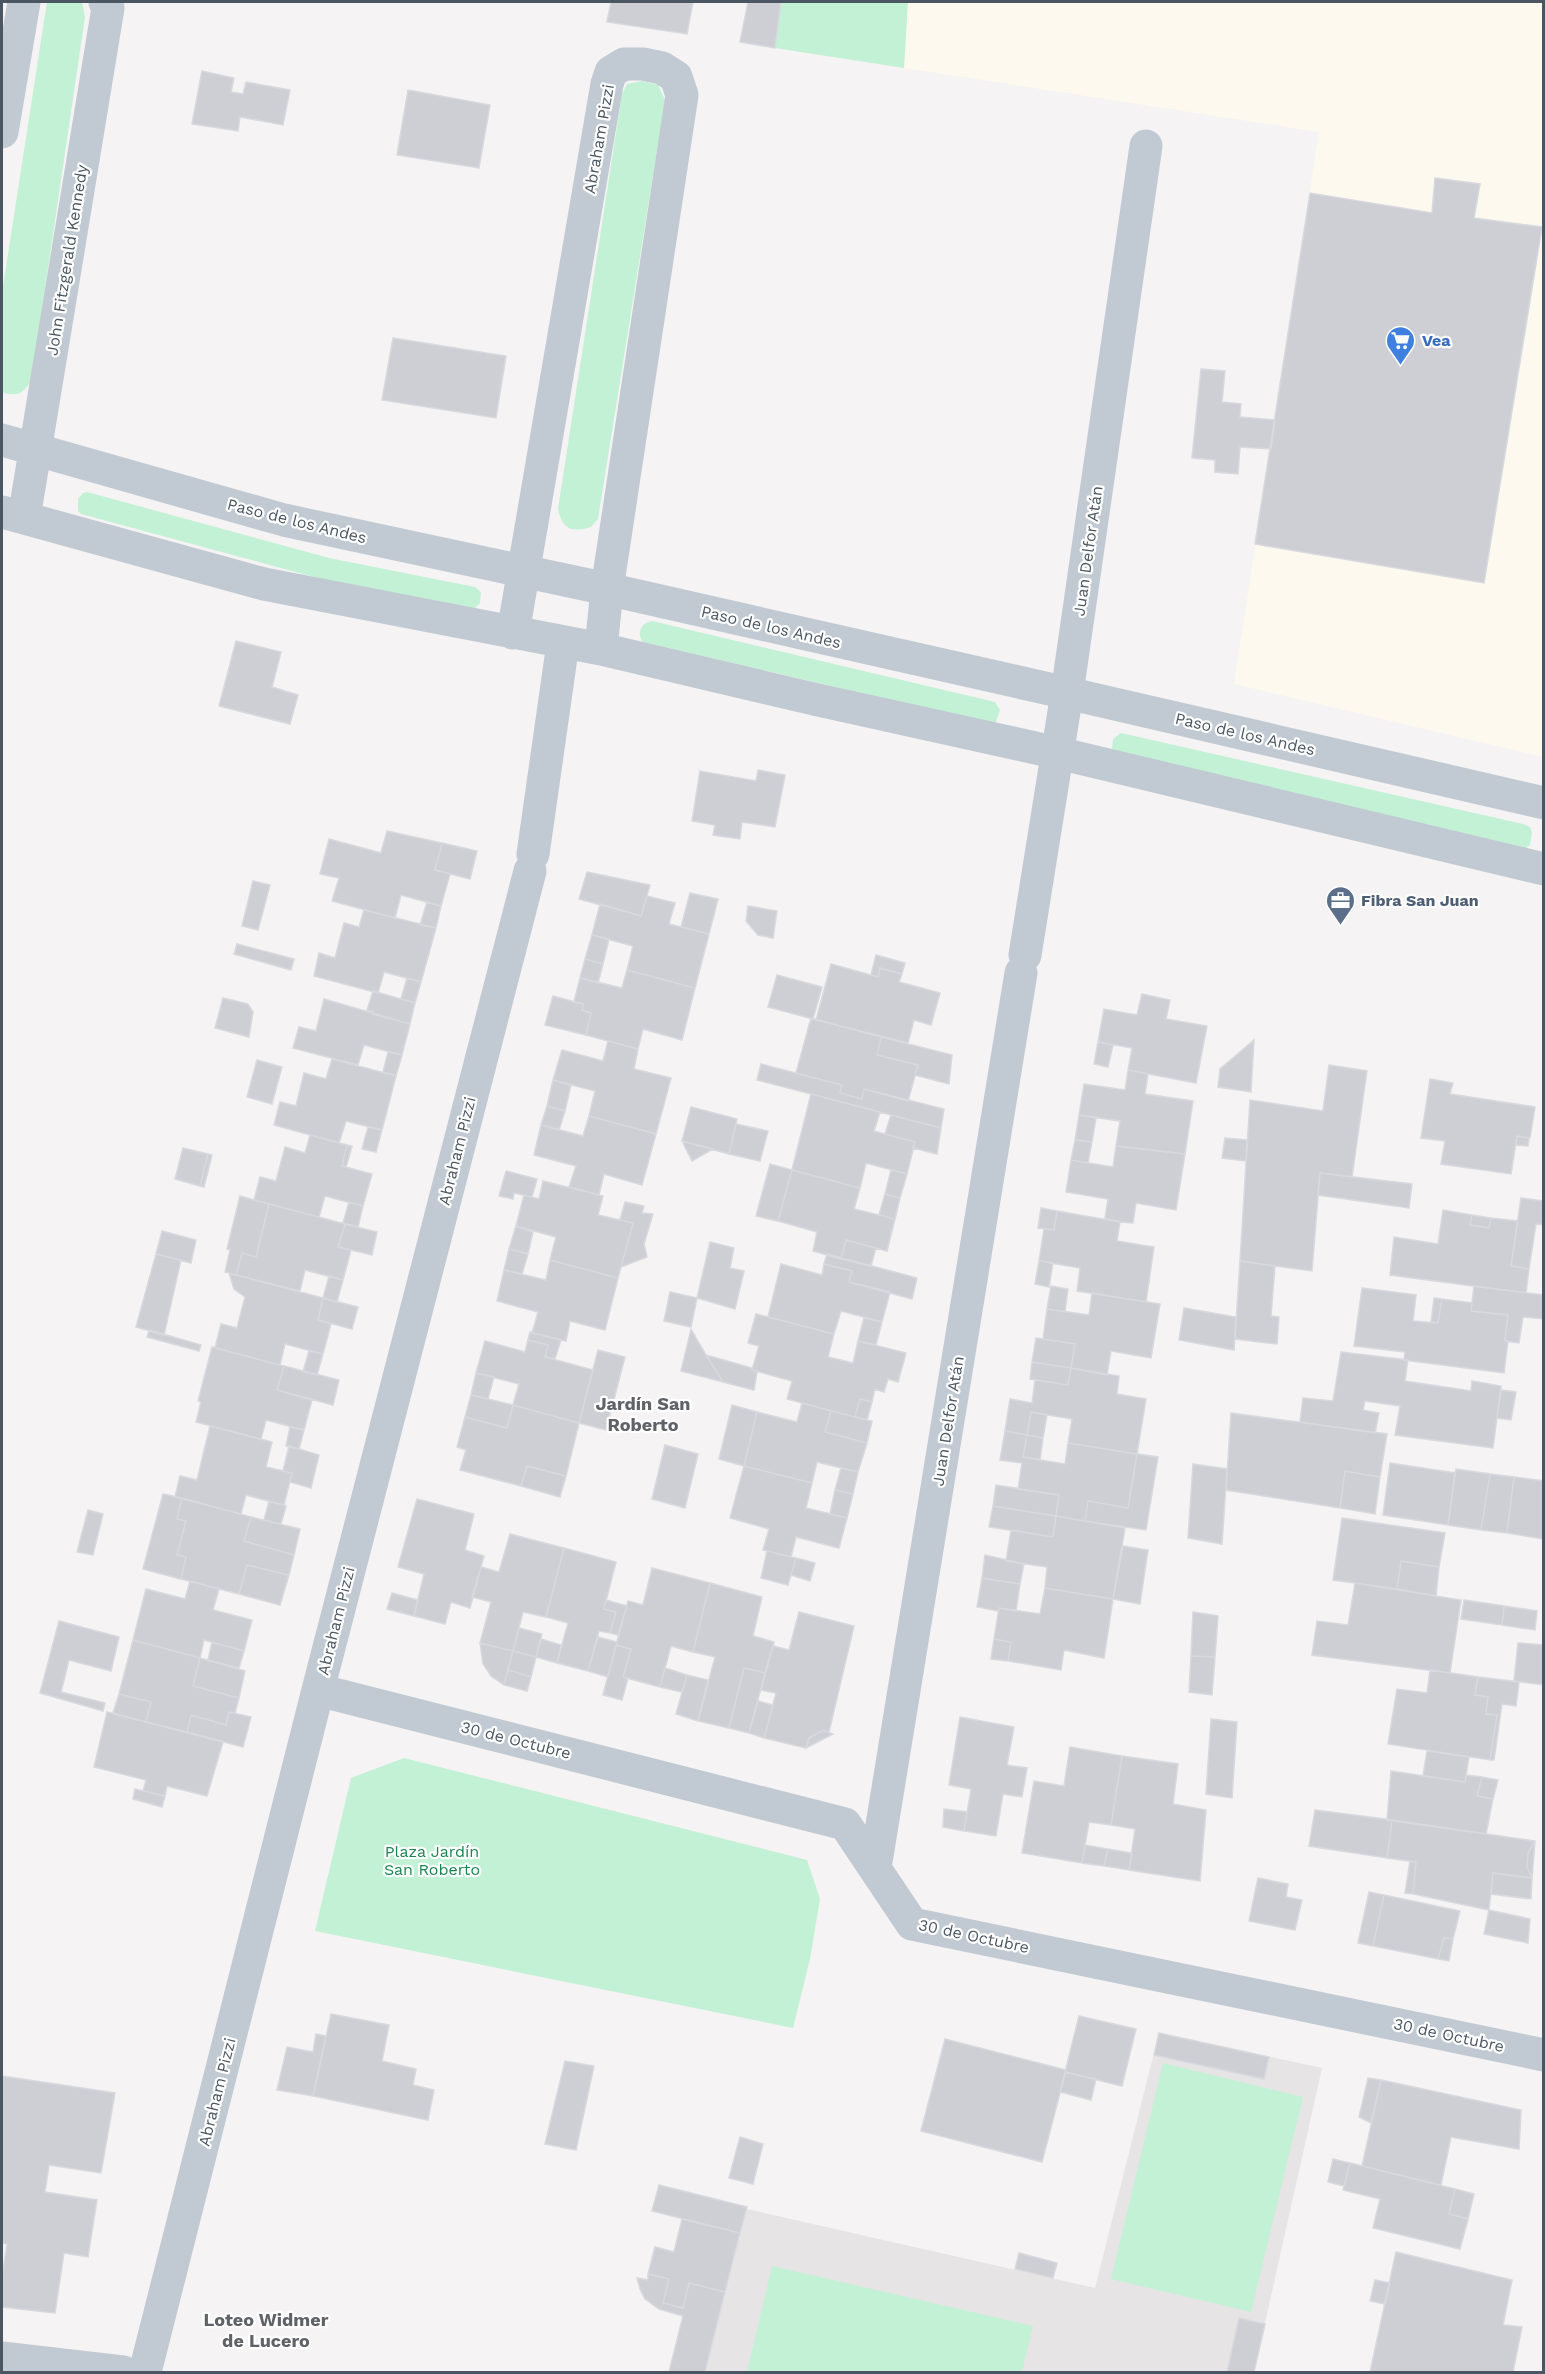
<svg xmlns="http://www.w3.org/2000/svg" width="1545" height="2374" viewBox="0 0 1545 2374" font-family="'Work Sans',sans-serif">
<rect width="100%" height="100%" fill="#f5f3f3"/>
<path fill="#fdf9ef" d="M908,2H1543V757L1234,684L1319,132L904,68Z"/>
<path fill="#e6e4e5" d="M1159,2033L1322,2068L1254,2372H705L747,2209L1095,2288Z"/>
<path fill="#c3f1d5" d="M47,2H82L85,17L32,377C26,392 18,398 2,392V293Z
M781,2H908L904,68L775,48Z
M642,81L658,85L665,100L598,519L591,527C571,533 562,529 558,509L622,94L627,84Z
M87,492L329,558L475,587L481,592L480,603L474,609L333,582L81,514L78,511V499L83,493Z
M652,621L995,702L1000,710L996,722L989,723L643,642C636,634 641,622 652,621Z
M1121,733L1523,824L1530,827L1532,832L1530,845L1526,848L1112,750L1113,739Z
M404,1758L807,1860L820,1899L810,1959L793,2028L315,1931L351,1778Z
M1163,2063L1303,2097L1251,2312L1111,2279Z
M772,2266L1033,2326L1022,2372H747Z"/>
<path fill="#cdcfd5" stroke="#d7d9de" stroke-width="1.5" d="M611,2H693L687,34L607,22Z
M748,2H781L775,48L740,42Z
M202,71L234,78L231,92L243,94L246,82L290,90L283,125L240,117L238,131L192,124Z
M408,90L490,105L479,168L397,155Z
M1435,178L1480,184L1474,218L1542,227L1484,583L1255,544L1310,193L1432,213Z
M393,338L506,356L496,418L382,400Z
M1201,369L1225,371L1222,402L1241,404L1240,417L1275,420L1271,449L1240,447L1238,474L1215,472V460L1192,458Z
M236,641L281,652L272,687L298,695L290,724L219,706Z
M758,770L785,775L775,827L742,822L740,839L713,835L715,825L692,821L700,771L756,781Z
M387,831L442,843L435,870L450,874L441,906L401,895L395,918L332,901L339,878L320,874L329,839L381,853Z
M442,843L477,851L470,879L435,870Z
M587,872L650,885L641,916L579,899Z
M253,881L270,885L258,930L242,926Z
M690,893L718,899L709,934L681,927Z
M647,896L675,903L669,924L709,934L695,988L627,970L633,946L592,935L600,904L641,916Z
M427,902L441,906L436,928L420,925Z
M748,906L777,911L773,938L758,935L746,921Z
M364,910L436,928L421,982L384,972L378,993L314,976L319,953L335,958L344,923L359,927Z
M592,935L609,939L603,964L585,959Z
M237,944L294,959L291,970L234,954Z
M876,955L905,963L902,974L880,968L878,977L871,975Z
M585,959L603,964L598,983L580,978Z
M831,964L878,977L880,968L902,974L899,982L940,993L931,1025L914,1020L908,1043L816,1020Z
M627,970L695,988L682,1040L643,1029L638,1049L586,1035L591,1013L582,1010L583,1004L574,1002L580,978L622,988Z
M777,975L822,987L813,1019L768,1007Z
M407,978L421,982L415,1003L401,999Z
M373,991L415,1003L410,1024L373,1014L374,1012L367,1010Z
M1142,994L1170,1000L1166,1019L1207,1026L1196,1083L1128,1070L1132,1048L1098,1042L1104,1009L1137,1015Z
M553,996L583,1004L582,1010L591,1013L586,1035L545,1025Z
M223,998L248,1004L253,1012L249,1037L215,1028Z
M324,999L410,1024L402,1055L364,1045L358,1065L293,1048L299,1027L316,1031Z
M811,1018L881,1037L877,1055L918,1065L908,1101L864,1089L862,1099L840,1093L842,1085L796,1073Z
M881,1037L952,1055L949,1084L915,1075L918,1065L877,1055Z
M1254,1040L1251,1092L1218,1087L1220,1069Z
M608,1041L638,1049L634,1069L671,1078L656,1134L589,1116L595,1091L553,1080L562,1050L603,1061Z
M1098,1042L1113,1045L1108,1067L1094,1064Z
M388,1052L402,1055L396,1076L383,1072Z
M332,1059L396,1076L382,1130L346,1121L339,1143L274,1125L280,1102L296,1106L304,1073L326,1079Z
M257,1060L282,1067L272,1104L247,1097Z
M761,1064L842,1085L840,1093L862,1099L864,1089L944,1109L941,1128L757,1080Z
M1329,1065L1367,1071L1352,1177L1320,1173L1312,1271L1240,1261L1250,1100L1323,1111Z
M1128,1070L1148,1074L1145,1094L1193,1101L1185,1154L1116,1146L1120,1121L1079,1115L1084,1084L1125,1090Z
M1430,1079L1453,1083L1450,1094L1535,1107L1530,1138L1517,1136L1511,1174L1441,1164L1445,1141L1421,1138Z
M553,1080L571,1085L565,1111L547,1106Z
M811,1094L880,1112L874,1131L915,1142L907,1174L866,1163L860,1188L792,1170Z
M547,1106L565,1111L559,1130L541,1125Z
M691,1107L737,1119L729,1154L682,1141Z
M891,1115L941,1128L937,1154L913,1148L915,1142L885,1134Z
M1079,1115L1096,1118L1092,1142L1075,1140Z
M589,1116L656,1134L642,1185L604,1174L599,1195L569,1187L576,1166L534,1155L541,1125L583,1136Z
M736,1124L768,1131L760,1161L729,1154Z
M368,1127L382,1130L376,1152L362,1149Z
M310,1135L347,1145L342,1166L372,1174L363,1206L325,1196L319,1217L254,1200L260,1177L276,1181L285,1147L305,1153Z
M1517,1136L1529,1138L1528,1146L1516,1145Z
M1225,1138L1247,1140L1246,1161L1222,1158Z
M1075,1140L1092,1142L1088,1163L1071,1160Z
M682,1141L713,1149L692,1161Z
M347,1145L352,1146L346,1167L342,1166Z
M1116,1146L1185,1154L1176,1210L1136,1203L1133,1223L1120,1222L1105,1218L1108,1199L1066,1192L1071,1160L1113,1167Z
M183,1148L208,1154L200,1186L175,1179Z
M208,1154L212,1155L204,1187L200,1186Z
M770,1164L792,1170L778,1221L756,1216Z
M792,1170L860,1188L854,1209L895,1219L887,1251L846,1240L841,1259L813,1251L817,1232L778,1221Z
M891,1170L907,1174L900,1198L885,1194Z
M506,1171L537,1179L532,1197L514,1193L513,1199L499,1196Z
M1320,1173L1412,1184L1409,1208L1318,1195Z
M543,1181L603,1196L598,1215L633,1223L618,1278L550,1260L556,1237L516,1226L524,1195L539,1199Z
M885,1194L900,1198L895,1219L879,1215Z
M240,1196L269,1204L256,1257L242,1253L236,1275L225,1272L230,1250L227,1249Z
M1521,1198L1544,1201V1225L1536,1224L1529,1269L1511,1266Z
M349,1202L363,1206L358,1227L343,1223Z
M625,1202L644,1206L642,1213L653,1214L644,1244L647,1257L621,1267L633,1223L620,1220Z
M269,1204L345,1224L338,1247L351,1250L343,1280L305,1270L300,1291L236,1275L242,1253L256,1257Z
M1041,1208L1057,1211L1054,1230L1038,1228Z
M1443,1210L1472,1215L1470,1225L1489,1228L1491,1218L1518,1221L1511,1266L1529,1269L1526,1293L1390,1275L1394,1237L1438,1244Z
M1057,1211L1120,1222L1117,1241L1154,1247L1146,1302L1077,1291L1080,1268L1039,1261L1044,1229L1054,1230Z
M1472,1215L1491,1218L1489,1228L1470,1225Z
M345,1224L377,1232L372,1255L338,1247Z
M516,1226L533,1232L528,1254L509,1249Z
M162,1231L196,1240L191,1263L156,1254Z
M846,1240L876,1248L871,1266L841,1259Z
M710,1242L734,1248L730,1268L744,1271L735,1309L697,1298Z
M509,1249L528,1254L522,1274L504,1270Z
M156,1254L181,1260L164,1335L136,1327Z
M827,1254L917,1278L912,1299L849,1282L852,1271L824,1264Z
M550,1260L618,1278L605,1330L570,1321L566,1341L532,1333L538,1312L497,1301L504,1270L546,1280Z
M1039,1261L1053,1263L1049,1287L1035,1284Z
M1240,1261L1275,1266L1271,1316L1279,1317L1277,1344L1235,1339Z
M781,1264L822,1275L824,1264L852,1271L849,1282L890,1292L882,1322L841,1311L834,1334L768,1317Z
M229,1273L323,1298L318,1320L331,1324L323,1354L285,1344L280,1365L215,1348L221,1324L237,1328L245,1297L234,1289Z
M329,1276L343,1280L337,1302L323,1298Z
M1051,1286L1068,1289L1065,1312L1047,1309Z
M1474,1286L1544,1295V1319L1523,1317L1519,1343L1505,1341L1508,1315L1471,1311Z
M1362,1288L1416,1295L1413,1321L1438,1323L1442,1299L1472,1303L1471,1311L1508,1315L1505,1341H1508L1504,1373L1404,1360L1405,1352L1354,1346Z
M670,1292L697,1298L691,1327L664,1321Z
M1092,1293L1160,1304L1151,1358L1111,1351L1107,1375L1071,1368L1075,1344L1043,1339L1047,1309L1089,1315Z
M323,1298L358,1307L352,1329L318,1320Z
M1434,1298L1442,1299L1438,1323L1431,1322Z
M1184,1308L1236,1317L1234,1350L1179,1340Z
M756,1314L834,1334L828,1357L853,1363L858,1341L906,1353L898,1382L888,1379L884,1392L875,1389L872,1402L860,1399L855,1417L787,1399L792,1381L752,1370L759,1346L748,1343Z
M864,1318L882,1322L876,1345L858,1341Z
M691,1329L706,1355L723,1382L681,1371Z
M149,1330L201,1345L199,1351L147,1337Z
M530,1332L561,1340L555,1359L545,1357L548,1345L528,1340Z
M1036,1338L1075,1344L1071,1368L1032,1362Z
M528,1340L548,1345L545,1357L593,1370L579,1423L513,1405L519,1384L476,1373L485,1341L525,1352Z
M212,1347L284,1366L277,1390L312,1400L304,1430L266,1420L261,1439L196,1422L201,1402L198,1401Z
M598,1350L625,1357L606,1430L579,1423Z
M309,1351L323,1354L317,1375L303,1372Z
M1341,1352L1408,1360L1405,1381L1471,1391L1472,1381L1501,1386L1493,1448L1395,1435L1400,1406L1365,1401L1363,1410L1379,1413L1375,1433L1300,1422L1303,1398L1333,1401Z
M706,1355L752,1368V1370L757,1372L754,1390L723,1382Z
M1032,1362L1071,1368L1068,1385L1030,1379Z
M284,1366L339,1380L333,1405L277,1390Z
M1071,1368L1119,1376L1117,1394L1146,1399L1137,1454L1068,1443L1072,1419L1031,1412L1027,1435L1005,1431L1010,1399L1032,1403L1035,1380L1068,1385Z
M476,1373L494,1377L488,1399L471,1395Z
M1501,1390L1516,1392L1511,1420L1497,1418Z
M471,1395L513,1405L507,1428L465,1417Z
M860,1399L872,1402L867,1420L855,1417Z
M802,1403L831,1411L825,1432L867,1443L858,1472L817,1462L812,1483L744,1466L757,1412L797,1422Z
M513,1405L579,1423L566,1476L527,1466L521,1486L460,1470L466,1450L457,1447L465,1417L507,1428Z
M732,1405L757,1412L744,1466L719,1459Z
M831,1411L872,1421L867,1443L825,1432Z
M1031,1412L1047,1415L1043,1438L1027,1435Z
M1231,1413L1387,1434L1380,1477L1345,1471L1340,1508L1226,1490Z
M210,1426L272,1442L266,1467L292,1473L284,1505L246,1495L241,1514L175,1497L180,1476L197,1480Z
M290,1427L304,1430L299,1449L286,1446Z
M1005,1431L1027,1435L1023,1457L1065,1464L1068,1443L1137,1454L1128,1508L1088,1501L1085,1521L1056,1516L1059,1495L1018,1489L1022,1463L1000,1460Z
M1027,1435L1043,1438L1040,1460L1023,1457Z
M665,1445L698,1454L685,1508L652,1499Z
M289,1446L319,1455L311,1488L290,1482L292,1473L283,1471Z
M1137,1454L1158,1457L1146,1530L1085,1521L1088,1501L1128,1508Z
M1390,1463L1455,1473L1448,1525L1383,1515Z
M1193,1464L1227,1469L1222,1544L1188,1538Z
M527,1466L566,1476L560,1497L521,1486Z
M744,1466L812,1483L806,1508L847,1518L839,1548L796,1537L791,1557L763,1550L769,1529L730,1518Z
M841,1468L858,1472L853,1494L835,1490Z
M1456,1469L1490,1474L1481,1530L1448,1525Z
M1345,1471L1380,1477L1375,1514L1340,1508Z
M1490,1474L1514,1477L1507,1533L1481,1530Z
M1514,1477L1544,1481V1539L1507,1533Z
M996,1485L1059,1495L1056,1516L993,1506Z
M835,1490L853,1494L847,1518L830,1514Z
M163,1494L182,1498L177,1519L186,1521L177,1555L186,1557L181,1579L143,1569Z
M182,1498L251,1517L244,1541L294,1555L289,1575L247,1565L239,1594L181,1579L186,1557L177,1555L186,1521L177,1519Z
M417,1499L474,1514L465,1550L484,1556L470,1608L451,1602L445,1624L414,1616L424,1574L398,1567Z
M269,1501L286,1506L281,1524L264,1520Z
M993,1506L1056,1516L1053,1537L989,1527Z
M88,1510L103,1514L93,1555L77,1552Z
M1056,1516L1125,1528L1113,1599L1045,1588L1047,1567L1006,1561L1011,1530L1053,1537Z
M251,1517L300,1529L294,1555L244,1541Z
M1342,1518L1445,1533L1439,1567L1401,1561L1397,1589L1333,1580Z
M510,1534L564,1548L546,1617L523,1612L513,1651L480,1643L491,1602L472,1597L481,1567L499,1572Z
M1123,1546L1148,1550L1140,1604L1113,1599Z
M564,1548L616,1562L604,1609L616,1612L610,1633L599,1631L588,1671L557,1663L568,1623L546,1617Z
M767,1551L796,1558L788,1585L761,1578Z
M985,1555L1024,1564L1020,1584L982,1578Z
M796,1558L815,1563L810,1581L791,1575Z
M1401,1561L1439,1567L1436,1596L1397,1589Z
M247,1565L289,1575L280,1605L239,1594Z
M652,1568L710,1583L693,1652L671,1646L660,1687L623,1677L631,1649L616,1645L628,1601L643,1605Z
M982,1578L1020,1584L1016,1611L999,1608V1611L977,1607Z
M190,1581L219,1589L213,1610L252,1620L244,1651L204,1640L200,1658L133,1640L146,1589L185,1599Z
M710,1583L762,1597L753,1636L774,1642L765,1673L744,1668L729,1728L698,1721L715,1657L693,1652Z
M1355,1583L1461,1600L1450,1673L1312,1655L1317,1621L1348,1625Z
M1045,1588L1113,1599L1104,1658L1064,1650L1061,1670L1008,1661L1011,1642L994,1639L999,1608L1040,1614Z
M392,1593L418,1600L414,1616L387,1609Z
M606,1600L627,1606L618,1635L610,1633L616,1612L604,1609Z
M1464,1600L1504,1606L1502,1625L1461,1619Z
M1504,1606L1537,1611L1535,1630L1502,1625Z
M799,1612L854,1626L829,1732L823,1730L809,1738L806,1748L764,1738L776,1693L761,1690L773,1646L789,1650Z
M1193,1612L1218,1616L1215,1657L1191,1656Z
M59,1621L119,1637L111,1671L69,1660L61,1692L105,1703L103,1711L40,1693Z
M519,1628L542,1634L536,1657L513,1651Z
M598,1637L617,1642L608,1677L588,1671Z
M541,1639L561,1645L557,1663L536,1657Z
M994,1639L1011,1642L1008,1661L991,1659Z
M133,1640L200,1658L193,1686L239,1698L235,1713L229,1712L226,1725L191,1715L187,1732L146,1722L151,1702L119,1694Z
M212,1642L244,1651L239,1668L208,1660Z
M480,1643L513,1651L504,1685L491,1676L483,1664Z
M1518,1643L1544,1645V1685L1514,1681Z
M616,1645L631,1649L623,1677L628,1678L622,1700L603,1695Z
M513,1651L536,1657L531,1677L508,1670Z
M1191,1656L1215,1657L1212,1695L1189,1692Z
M200,1658L245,1671L239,1698L193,1686Z
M665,1668L687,1675L682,1692L660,1687Z
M744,1668L765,1673L749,1733L729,1728Z
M508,1670L531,1677L527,1691L504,1685Z
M1430,1670L1478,1677L1475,1695L1488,1697L1486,1714L1497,1715L1490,1760L1388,1744L1397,1689L1427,1693Z
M687,1675L708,1680L698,1721L676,1714Z
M1478,1677L1519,1682L1516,1706L1502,1704L1494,1760H1490L1497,1715L1486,1714L1488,1697L1475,1695Z
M119,1694L151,1702L146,1722L113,1713Z
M758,1701L773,1705L764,1738L749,1733Z
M107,1712L223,1742L207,1796L167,1786L165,1796L143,1791L146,1780L94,1767Z
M229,1712L251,1717L243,1747L187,1732L191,1715L226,1725Z
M960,1717L1014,1727L1007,1765L1027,1768L1022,1797L1003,1794L996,1836L964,1831L971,1789L949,1785Z
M1211,1719L1237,1722L1232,1798L1206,1794Z
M823,1730L833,1734L806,1748L809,1738Z
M1070,1747L1122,1756L1111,1825L1089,1822L1082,1863L1022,1853L1034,1781L1064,1786Z
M1427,1751L1469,1757L1465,1782L1423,1776Z
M1122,1756L1178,1764L1173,1804L1206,1810L1200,1881L1129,1870L1135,1829L1111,1825Z
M1391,1771L1465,1782L1466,1775L1482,1777L1477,1796L1493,1799L1486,1834L1387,1820Z
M1482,1777L1498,1780L1493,1799L1477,1796Z
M135,1789L165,1796L162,1807L133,1799Z
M944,1809L967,1812L964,1831L943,1827Z
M1315,1810L1392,1820L1387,1858L1309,1846Z
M1392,1820L1535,1841L1528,1853L1527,1867L1532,1878L1493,1873L1489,1910L1413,1894L1416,1862L1387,1858Z
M1535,1841L1532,1878L1527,1867L1528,1853Z
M1085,1845L1108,1849L1104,1866L1082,1863Z
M1108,1849L1132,1853L1129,1870L1104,1866Z
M1410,1861L1416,1862L1413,1894L1405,1893Z
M1493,1873L1532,1878L1531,1899L1491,1894Z
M1258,1878L1288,1884L1286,1897L1302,1900L1295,1930L1249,1921Z
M1369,1892L1384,1895L1373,1946L1358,1943Z
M1384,1895L1460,1911L1453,1939L1444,1938L1438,1959L1373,1946Z
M1489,1910L1530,1919L1528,1943L1484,1934Z
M1444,1938L1453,1939L1449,1961L1438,1959Z
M331,2014L389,2025L382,2061L416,2069L413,2085L434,2090L428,2120L313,2096Z
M1079,2016L1136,2029L1122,2086L1065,2072Z
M1159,2033L1269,2057L1264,2079L1154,2055Z
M316,2034L326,2036L313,2096L277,2090L287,2047L313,2052Z
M945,2039L1066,2070L1042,2162L921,2131Z
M565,2061L594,2066L576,2150L545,2144Z
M1065,2072L1096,2079L1091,2100L1060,2092Z
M2,2076L115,2093L101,2173L49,2165L45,2192L97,2200L88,2257L64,2253L55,2313L2,2307V2277L7,2244L2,2243Z
M1368,2078L1381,2080L1371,2123L1359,2117Z
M1381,2080L1521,2110L1519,2149L1451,2137L1441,2185L1362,2166Z
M740,2137L763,2144L753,2184L729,2178Z
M1333,2159L1350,2163L1344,2186L1328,2182Z
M1350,2163L1455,2189L1449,2214L1468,2219L1460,2249L1373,2228L1380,2199L1343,2190Z
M659,2185L747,2207L740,2233L652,2211Z
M1455,2189L1474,2194L1468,2219L1449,2214Z
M682,2219L740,2233L725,2292L689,2283L683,2308L663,2303L669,2279L648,2274L655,2247L674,2252Z
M1396,2252L1512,2280L1503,2325L1522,2327L1513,2372H1370Z
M1019,2253L1057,2263L1053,2278L1015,2269Z
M648,2274L669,2279L663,2303L683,2308L689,2283L725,2292L705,2372H669L683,2316L659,2309L645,2299L640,2289L637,2278L648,2280Z
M1375,2280L1390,2283L1385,2304L1370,2301Z
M1239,2318L1265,2324L1254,2372H1227Z"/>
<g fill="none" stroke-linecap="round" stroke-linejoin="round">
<path stroke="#c1cad2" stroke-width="33" d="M2,132L24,2
M2,440L284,520L607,589L1067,693L1544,803
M2,512L264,584L601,649L818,700L1058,753L1544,869
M24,518L108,8L105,2
M513,633L607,84L611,72L624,64H643L662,68L676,77L682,95L607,589L601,649
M533,854L563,643
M1025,955L1067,693L1146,146
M318,1690L845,1824L912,1924L1544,2055
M875,1868L1021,973
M2,2358L123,2372
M145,2372L318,1690L530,871"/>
</g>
<defs>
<symbol id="supermarket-pin" viewBox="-11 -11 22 30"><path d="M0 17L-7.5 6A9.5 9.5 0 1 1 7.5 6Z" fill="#3f7fe0" stroke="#fff"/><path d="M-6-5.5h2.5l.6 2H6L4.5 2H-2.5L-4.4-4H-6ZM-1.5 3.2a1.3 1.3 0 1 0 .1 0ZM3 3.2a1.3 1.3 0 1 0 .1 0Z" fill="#fff"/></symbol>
<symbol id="office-pin" viewBox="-11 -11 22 30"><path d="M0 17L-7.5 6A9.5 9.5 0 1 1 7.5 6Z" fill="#5c6f8a" stroke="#fff"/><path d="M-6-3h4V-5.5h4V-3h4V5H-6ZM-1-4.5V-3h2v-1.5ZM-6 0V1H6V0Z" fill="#fff"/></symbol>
</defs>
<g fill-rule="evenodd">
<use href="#supermarket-pin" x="1384" y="324" width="33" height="45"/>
<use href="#office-pin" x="1324" y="884" width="33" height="45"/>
</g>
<g text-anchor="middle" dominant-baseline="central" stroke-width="4.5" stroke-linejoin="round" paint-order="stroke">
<g font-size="16" fill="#4a5661" stroke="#fff">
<text transform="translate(599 139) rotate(-80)">Abraham Pizzi</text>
<text transform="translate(67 260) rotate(-81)">John Fitzgerald Kennedy</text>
<text transform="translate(297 521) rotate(14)">Paso de los Andes</text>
<text transform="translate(1088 551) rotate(-82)">Juan Delfor Atán</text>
<text transform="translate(771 627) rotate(13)">Paso de los Andes</text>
<text transform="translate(1245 734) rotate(13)">Paso de los Andes</text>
<text transform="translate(457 1151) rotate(-76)">Abraham Pizzi</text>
<text transform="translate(948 1421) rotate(-81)">Juan Delfor Atán</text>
<text transform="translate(336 1621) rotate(-76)">Abraham Pizzi</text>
<text transform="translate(516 1740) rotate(14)">30 de Octubre</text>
<text transform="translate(974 1936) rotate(12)">30 de Octubre</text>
<text transform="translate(1449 2035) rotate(12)">30 de Octubre</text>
<text transform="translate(217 2092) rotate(-76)">Abraham Pizzi</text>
</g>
<g font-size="16" font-weight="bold" fill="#366cbe" stroke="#fff" text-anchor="start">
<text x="1422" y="340">Vea</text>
</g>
<g font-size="16" font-weight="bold" fill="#4e5e75" stroke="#fff" text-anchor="start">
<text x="1361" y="900">Fibra San Juan</text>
</g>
<g font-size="16" fill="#17864f" stroke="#fff">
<text x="432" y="1851">Plaza Jardín<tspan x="432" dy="18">San Roberto</tspan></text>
</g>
<g font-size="18" font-weight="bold" fill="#5f6368" stroke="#fff">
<text x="643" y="1403">Jardín San<tspan x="643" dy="21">Roberto</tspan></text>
<text x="266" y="2319">Loteo Widmer<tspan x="266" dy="21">de Lucero</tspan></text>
</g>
</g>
<rect width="1545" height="2374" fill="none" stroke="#4a5661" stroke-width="6"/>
</svg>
